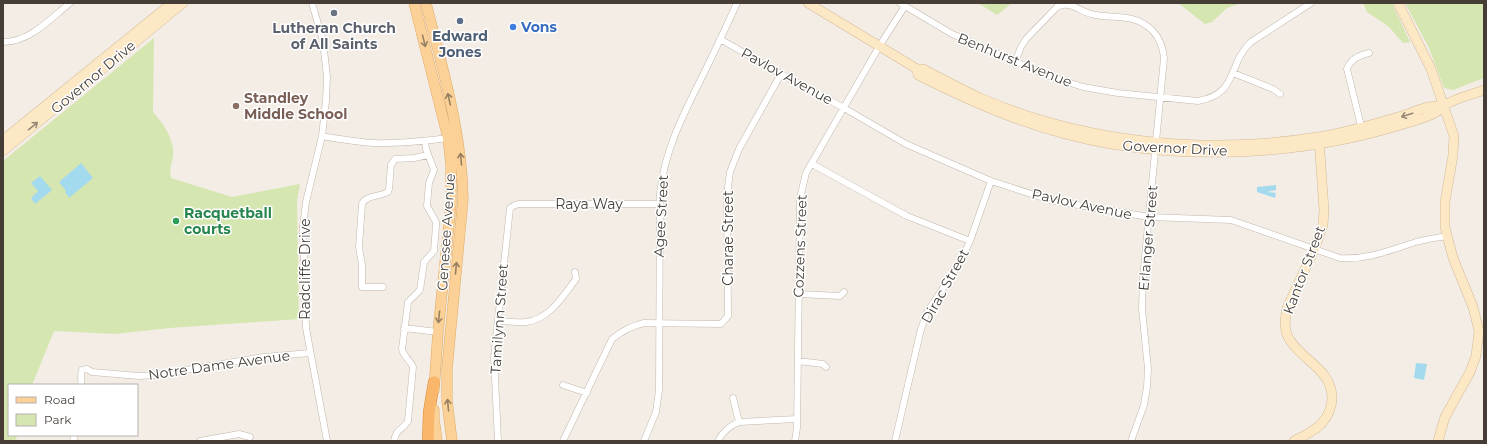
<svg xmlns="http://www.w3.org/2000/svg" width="1487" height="444" viewBox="0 0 1487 444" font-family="Montserrat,sans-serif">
<rect width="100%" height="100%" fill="#f3ede6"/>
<path fill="#d5e6b0" d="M978,3H1012L997,15Z
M1178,3H1241L1227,8L1212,22L1205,24Z
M1363,3H1392L1410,42L1403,43L1388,26L1367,12Z
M1405,3H1484V78L1453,90L1444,88L1429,48Z
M154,38L153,112C163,123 175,140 173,156C172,165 169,167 171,178L232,197L300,184L297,201L299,319L170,328L115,334L54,331L32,385H9V435H18L15,441H3V161Z"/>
<path fill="#a4daee" d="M81,163L93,178L69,198L65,192L66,191L59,182Z
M40,176L52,190L35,204L31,198L38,191L31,183Z
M1276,185V190L1267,192L1276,193L1275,198L1257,192V187Z
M1416,363L1427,364L1424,380L1414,378Z"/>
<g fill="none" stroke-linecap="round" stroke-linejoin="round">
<defs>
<path id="street" d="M312,3L323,41L327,77L326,101L322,136L306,202L303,227L306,328L327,441
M900,3L952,34L1049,76L1083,87L1118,93L1198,101C1239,94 1227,64 1251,42L1311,3
M720,39L781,74L844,108L906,144L991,181L1050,200L1089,207L1149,217L1231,220L1340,258C1368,260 1390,250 1416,242C1426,239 1436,238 1447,236
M3,42C30,42 50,19 70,3
M1015,62L1021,47L1026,39L1057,7C1070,0 1079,11 1091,14C1115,20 1133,12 1152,30C1160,38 1163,48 1164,58L1143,278L1142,309L1148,369L1147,387L1144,405L1131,441
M1233,73L1273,89L1280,94
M1362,130L1347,69C1350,60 1360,55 1369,53
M322,136C339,139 356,142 374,143C399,144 423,141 448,138
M812,164L907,216L970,241
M383,287H362V265L359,247L362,204C366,195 379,197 388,192L389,189L391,165L395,159L414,158L428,155
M799,294L840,296L844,292
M498,321C507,321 517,323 526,322C550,319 563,296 576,279L575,272
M404,328L438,332
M798,361L823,364L826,367
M81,385C82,379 80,376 82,370L87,369L92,372L139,376L155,375L264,357L310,353
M563,385L587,393
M733,398L739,422
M73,441L75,435
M200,441L239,434L250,437
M394,441C396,428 402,431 408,421L413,367C410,360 403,356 402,349L408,302L420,290L424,262L434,251L436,226V222L427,206L429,183L434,170L426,149L425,141
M498,441L494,357L510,208L515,205L519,204H660
M563,441L612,339C622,331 631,326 644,323L721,324L728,316L727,195L730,172L739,149L781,74
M644,441L656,412L659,390L660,194C664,151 684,113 703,75C715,51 726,27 737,3
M718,441C723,431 729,426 739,422L797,419
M795,441L797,428L800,198L806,173L880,45L905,6
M895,441L920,333L926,314L959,264L970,241L991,181"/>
<path id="secondary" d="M808,3L917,69H923C942,79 961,89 980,98C1085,143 1206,155 1318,137C1345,133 1371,125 1398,117C1413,113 1428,104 1444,106
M1398,3L1431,69L1454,136L1453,155L1445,202V227L1453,258L1473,307L1479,331L1476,356L1470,372L1445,417L1438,441
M917,69L918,75C979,106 1043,133 1111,144C1208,160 1313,153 1407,123C1416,120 1430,117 1438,111C1440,109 1442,107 1445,105C1456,98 1471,95 1484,90
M3,140L172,3
M3,151L183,3
M1294,441C1302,436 1316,431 1322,423C1328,416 1332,407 1332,398C1332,368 1298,359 1287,335C1284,326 1285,317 1287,308L1314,250L1323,225L1324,210L1319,139"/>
<path id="primary" d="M414,3L448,138L451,165V204L438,332L434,390
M426,3C442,67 462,132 463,199L447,369V401L452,441
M434,410V419L437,441"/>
<path id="highway" d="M428,441L429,412L434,382"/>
</defs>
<use href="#street" stroke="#c1b7ac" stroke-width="7"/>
<use href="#secondary" stroke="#d2ba97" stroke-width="10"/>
<use href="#primary" stroke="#e0ab67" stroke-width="11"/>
<use href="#highway" stroke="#d9893a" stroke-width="12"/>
<use href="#street" stroke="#fff" stroke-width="6"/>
<use href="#secondary" stroke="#fde8c6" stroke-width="9"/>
<use href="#primary" stroke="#fbd197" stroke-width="10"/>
<use href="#highway" stroke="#fab66a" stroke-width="11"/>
</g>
<defs><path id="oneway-shaft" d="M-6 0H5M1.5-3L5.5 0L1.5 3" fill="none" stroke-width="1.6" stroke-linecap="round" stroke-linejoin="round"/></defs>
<g stroke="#978062">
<use href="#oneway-shaft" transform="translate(424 41) rotate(76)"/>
<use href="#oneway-shaft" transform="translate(449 99) rotate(-103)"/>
<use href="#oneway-shaft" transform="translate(461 159) rotate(-95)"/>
<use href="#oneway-shaft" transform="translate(456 268) rotate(-85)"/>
<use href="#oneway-shaft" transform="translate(439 317) rotate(96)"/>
<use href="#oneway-shaft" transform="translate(448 405) rotate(-95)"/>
</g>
<g stroke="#988a77">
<use href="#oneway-shaft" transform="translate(1407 115) rotate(162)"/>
<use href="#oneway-shaft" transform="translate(33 126) rotate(-39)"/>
</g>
<circle fill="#6b7280" stroke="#fff" stroke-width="1.5" cx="334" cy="13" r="4"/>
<circle fill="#5c6f8a" stroke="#fff" stroke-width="1.5" cx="460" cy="21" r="4"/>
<circle fill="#3f7fe0" stroke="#fff" stroke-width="1.5" cx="513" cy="27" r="4"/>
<circle fill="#8d6e63" stroke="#fff" stroke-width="1.5" cx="236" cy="106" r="4"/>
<circle fill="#2e9e5b" stroke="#fff" stroke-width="1.5" cx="176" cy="221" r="4"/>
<g text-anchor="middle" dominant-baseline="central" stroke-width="3" stroke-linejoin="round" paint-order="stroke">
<g font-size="14" font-weight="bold" fill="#366cbe" stroke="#fff" text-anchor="start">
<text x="521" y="27">Vons</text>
</g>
<g font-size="14" font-weight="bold" fill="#5b616d" stroke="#fff">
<text x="334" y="28">Lutheran Church<tspan x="334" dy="16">of All Saints</tspan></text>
</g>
<g font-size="14" font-weight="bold" fill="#4e5e75" stroke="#fff">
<text x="460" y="36">Edward<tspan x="460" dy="16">Jones</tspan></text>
</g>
<g font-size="14" fill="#453d36" stroke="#fff">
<text transform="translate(1015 60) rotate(22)">Benhurst Avenue</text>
<text transform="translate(787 76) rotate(29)">Pavlov Avenue</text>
<text transform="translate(93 77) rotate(-40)">Governor Drive</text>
<text transform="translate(1175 148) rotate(3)">Governor Drive</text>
<text x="589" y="204">Raya Way</text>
<text transform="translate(1082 204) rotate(12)">Pavlov Avenue</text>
<text transform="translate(661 216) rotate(-87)">Agee Street</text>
<text transform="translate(446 232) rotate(-86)">Genesee Avenue</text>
<text transform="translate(728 238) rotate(-90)">Charae Street</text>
<text transform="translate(1148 238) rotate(-85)">Erlanger Street</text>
<text transform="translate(800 246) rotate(-88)">Cozzens Street</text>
<text transform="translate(305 269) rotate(-90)">Radcliffe Drive</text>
<text transform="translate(1304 270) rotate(-69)">Kantor Street</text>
<text transform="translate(945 286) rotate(-61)">Dirac Street</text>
<text transform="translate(499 319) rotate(-86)">Tamilynn Street</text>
<text transform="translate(219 365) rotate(-8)">Notre Dame Avenue</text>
</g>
<g font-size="14" font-weight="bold" fill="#785e54" stroke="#fff" text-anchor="start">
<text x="244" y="98">Standley<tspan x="244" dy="16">Middle School</tspan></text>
</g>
<g font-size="14" font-weight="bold" fill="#27864d" stroke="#fff" text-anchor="start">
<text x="184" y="213">Racquetball<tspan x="184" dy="16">courts</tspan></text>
</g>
</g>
<rect width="1487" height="444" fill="none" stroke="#453d36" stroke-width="8"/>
<rect x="8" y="384" width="130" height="52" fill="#ffffff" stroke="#b5b1af"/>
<rect x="16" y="397" width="20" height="6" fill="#fbd197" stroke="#b5b1af"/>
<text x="44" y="404" font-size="12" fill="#453d36">Road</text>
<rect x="16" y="414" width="20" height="12" fill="#d5e6b0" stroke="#b5b1af"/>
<text x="44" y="424" font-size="12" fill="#453d36">Park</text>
</svg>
